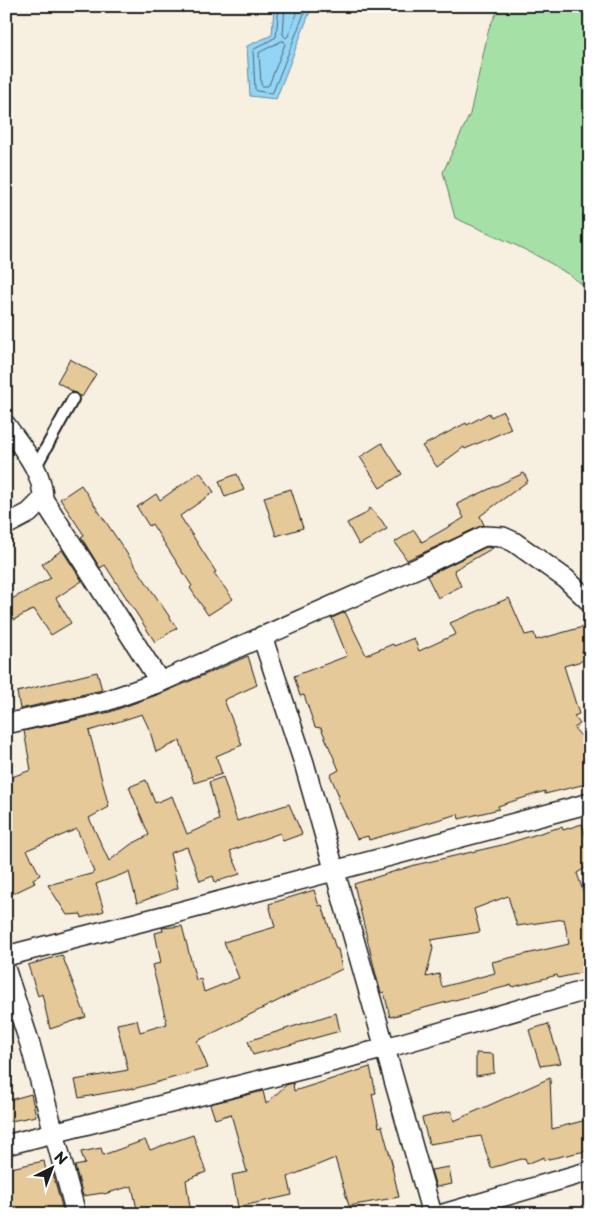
<svg xmlns="http://www.w3.org/2000/svg" width="596" height="1220" viewBox="0 0 596 1220" font-family="'Playpen Sans',sans-serif">
<rect width="100%" height="100%" fill="#f7efe0"/>
<filter id="ink" filterUnits="userSpaceOnUse"><feTurbulence type="fractalNoise" baseFrequency=".02" numOctaves="2"/><feDisplacementMap in="SourceGraphic" scale="10" xChannelSelector="R" yChannelSelector="G"/><feConvolveMatrix kernelMatrix="1 2 1 2 8 2 1 2 1" color-interpolation-filters="sRGB"/></filter>
<g filter="url(#ink)">
<path fill="#a5e0a7" stroke="#607e62" d="M500,6H590V291C554,259 499,238 455,218L443,172L470,114L489,28Z"/>
<path fill="#94d4f5" stroke="#648a9e" d="M274,6H314L311,9L276,99L250,96L247,46L272,35Z"/>
<g fill="none" stroke-linecap="round" stroke-linejoin="round">
<path stroke="#4c6673" stroke-width="1" d="M279,6L276,37L253,50L255,89L257,91L271,93L273,92L307,6
M285,6L283,35L286,38L288,36L300,6
M282,41H284L285,44L269,85L267,86H262L261,84L259,53Z"/>
</g>
<path fill="#e5c999" stroke="#1c1c1c" fill-rule="evenodd" d="M70,359L96,374L82,397L57,382Z
M503,411L511,429L465,449L464,447L437,467L422,446L466,423L467,425L489,413L491,417Z
M382,443L402,474L380,488L360,457Z
M200,472L214,492L180,516L216,572L214,573L233,599L208,615L190,588L192,586L152,524L149,526L137,507L156,494L160,500Z
M524,473L528,481L480,516L484,525L407,560L395,542L414,530L422,542L464,518L457,504Z
M237,474L244,490L225,497L219,481Z
M81,485L177,628L155,642L105,565L100,568L81,537L84,535L60,499Z
M291,489L303,528L276,536L264,497Z
M370,508L382,521L387,529L359,545L347,523L365,514Z
M486,547L493,548L454,570L461,586L438,598L427,576Z
M62,550L82,581L56,598L71,623L51,635L34,609L6,624V602L51,578L42,564Z
M509,598L525,635L534,633L536,640L590,625V649L582,651L585,660L564,666L579,714L574,716L580,724L574,728L590,746V783L545,794V791L498,806L499,809L459,819L458,814L369,840L368,836L357,839L337,797L339,796L330,775L339,770L321,728L315,727L304,695L300,696L294,676L347,656L332,618L345,612L366,655L393,644L394,646L414,638L419,651L456,634L450,623Z
M248,656L257,685L224,700L242,745L216,756L222,774L194,783L180,741L156,752L150,731L142,714L89,731L109,807L89,818L109,861L130,845L149,835L129,787L146,780L155,803L172,796L187,834L219,820L209,782L223,777L237,821L289,804L302,834L283,841L280,833L230,851L240,874L215,882L213,876L200,881L187,847L170,853L178,888L137,903L129,872L96,884L104,911L82,918L81,914L67,915L48,885L91,874L94,872L77,829L27,850L40,875L33,879L35,883L6,897V779L31,770L24,731L110,712L165,692Z
M97,672L102,690L20,709L17,692Z
M582,824L590,850V865L577,873L590,912V971L558,978L557,975L513,987L512,985L390,1017L384,992L381,993L376,975L354,884L415,865L502,845L550,830L562,827L563,830ZM508,896L517,926L564,919L569,944L492,962L495,973L442,987L439,974L426,977L433,948L431,940L480,932L474,909Z
M314,890L319,906L322,905L336,949H338L342,969L197,1041L208,1068L133,1089V1088L79,1098L75,1080L128,1070L117,1024L137,1020L140,1032L167,1024L152,965L161,963L155,933L163,931L162,928L182,926L196,980L201,979L204,992L239,978L224,942L275,927L269,904Z
M62,955L86,1017L50,1029L42,994L38,996L28,965Z
M336,1013L340,1031L253,1055L248,1041Z
M548,1024L561,1063L540,1066L529,1030Z
M476,1053L493,1054L494,1073L476,1076Z
M370,1067L376,1093L372,1094L379,1127L382,1126L393,1167H392L399,1197L349,1206L335,1158L288,1177L292,1195L238,1207L232,1175L247,1172L231,1114L215,1119L210,1104L263,1091L266,1104L286,1085L293,1083L294,1091Z
M550,1078L552,1129L590,1119V1150L544,1160V1157L527,1164L525,1158L491,1168L481,1136L429,1144L422,1118L451,1111L454,1121Z
M31,1094L36,1116L6,1122V1101Z
M193,1135L206,1172L186,1180L191,1214H138L132,1186L104,1194L103,1193L83,1196L75,1166L85,1164L81,1152L101,1148L103,1155L145,1140L150,1150Z
M44,1161L46,1171L52,1170L64,1214H6V1169Z
M449,1167L452,1184L436,1187L431,1170Z"/>
<g fill="none" stroke-linecap="round" stroke-linejoin="round">
<defs>
<path id="lane" d="M35,468L73,399"/>
<path id="street" d="M6,425C22,448 43,470 43,499L29,513L6,525
M43,499L160,682
M262,636L304,763L432,1214
M6,724L106,701L160,682L422,566L484,536L503,537L514,542L566,579L590,602
M6,956L175,913L590,803
M6,971L30,1044L76,1214
M6,1145L386,1048L590,989
M443,1214L590,1171"/>
</defs>
<use href="#lane" stroke="#1c1c1c" stroke-width="14"/>
<use href="#street" stroke="#1c1c1c" stroke-width="22"/>
<use href="#lane" stroke="#fff" stroke-width="10"/>
<use href="#street" stroke="#fff" stroke-width="19"/>
</g>
</g>
<rect width="596" height="1220" fill="none" stroke="#fff" stroke-width="25"/>
<rect x="12" y="12" width="571" height="1195" fill="none" stroke="#1c1c1c" stroke-width="2" filter="url(#ink)"/>
<g transform="translate(52 1168) rotate(42)" stroke="#ffffff" stroke-width="4" paint-order="stroke">
<path d="M0-4L9 19L0 12L-9 19Z" fill="#1c1c1c"/>
<text y="-8" font-size="14" font-weight="bold" text-anchor="middle" fill="#1c1c1c">N</text>
</g>
</svg>
